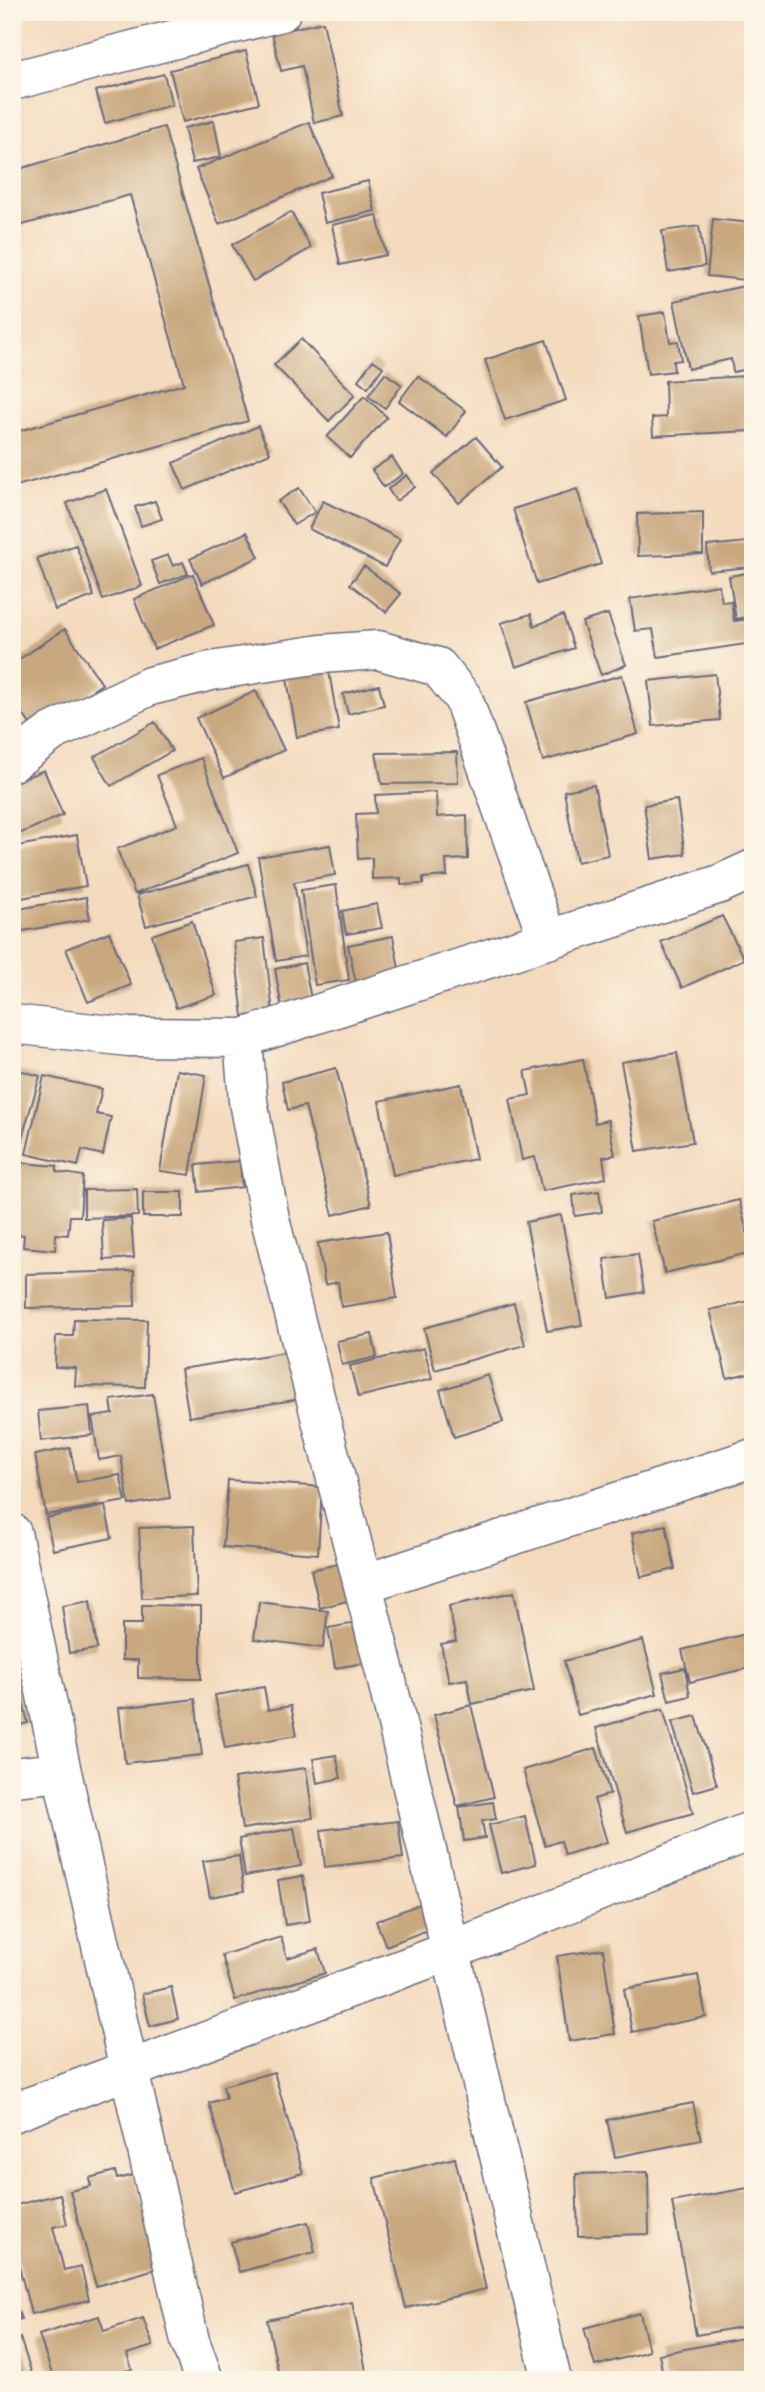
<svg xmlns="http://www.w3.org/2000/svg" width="765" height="2392" viewBox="0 0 765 2392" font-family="'EB Garamond',serif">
<rect width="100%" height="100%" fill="#fcf5e5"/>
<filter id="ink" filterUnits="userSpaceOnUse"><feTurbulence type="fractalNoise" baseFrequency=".0143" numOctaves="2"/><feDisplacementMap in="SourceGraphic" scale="14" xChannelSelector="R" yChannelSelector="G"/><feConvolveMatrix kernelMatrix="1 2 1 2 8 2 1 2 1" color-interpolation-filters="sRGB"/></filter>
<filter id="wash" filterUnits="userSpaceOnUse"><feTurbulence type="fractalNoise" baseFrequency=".00686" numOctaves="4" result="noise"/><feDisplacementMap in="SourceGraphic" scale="28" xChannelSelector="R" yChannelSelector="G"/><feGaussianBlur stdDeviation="1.57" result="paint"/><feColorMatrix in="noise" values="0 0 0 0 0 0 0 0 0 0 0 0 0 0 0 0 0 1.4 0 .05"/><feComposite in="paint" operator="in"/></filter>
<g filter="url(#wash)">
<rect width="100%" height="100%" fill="#f4dabd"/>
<g id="blocks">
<path fill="#c9a87f" d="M323,22L343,116L314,123L302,66L281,71L272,33Z
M246,51L259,103L183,122L170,70Z
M164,74L172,105L105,123L96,91Z
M214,121L221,157L192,163L184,128Z
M309,122L332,176L219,224L196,169Z
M164,127L248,421L13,487L12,433L184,384L130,195L12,228V171Z
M368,181L375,211L325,223L318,193Z
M291,212L311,248L253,281L232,245Z
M377,215L386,255L340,265L332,225Z
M713,219L751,223L745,280L707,276Z
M699,226L705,266L668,272L662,231Z
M753,284V368L733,372L731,359L688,369L674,301Z
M665,312L670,342L678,341L681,360L673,361L674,371L648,374L639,316Z
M301,339L355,395L329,421L274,365Z
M546,340L566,400L505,420L485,360Z
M373,360L383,367L368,388L358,380Z
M385,373L402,385L385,408L368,396Z
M418,376L466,411L447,437L399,401Z
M745,376L746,400H753V424H749L750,431L653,436L652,418L666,417L665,381Z
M364,396L387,417L350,458L327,437Z
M258,426L270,453L185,490L173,463Z
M476,437L502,467L459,503L433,473Z
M392,457L403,474L384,487L372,470Z
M407,475L415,487L396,501L388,489Z
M299,488L315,512L294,525L278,501Z
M106,489L142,586L103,600L67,503Z
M577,489L601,564L537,584L513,509Z
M155,501L162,519L141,526L135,507Z
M323,501L400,539L385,567L309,529Z
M703,512V554L638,556L637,514Z
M247,532L259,557L202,584L190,559Z
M747,542L750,567L709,571L707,546Z
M76,545L94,596L55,610L37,558Z
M168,555L173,566L183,562L188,574L160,584L151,561Z
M364,566L401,594L386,612L350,584Z
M753,572V616L736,619L729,576Z
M193,574L214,625L154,649L134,599Z
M719,585L722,602L731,601L734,621L753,619V643L658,657L653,629L635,631L630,599Z
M531,614L534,626L563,615L574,648L516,667L501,623Z
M608,614L626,665L601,675L582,622Z
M65,629L102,684L34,730L12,698V664Z
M328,666L339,730L297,737L286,673Z
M715,674L720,720L653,726L648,681Z
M622,675L638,734L543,761L526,702Z
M379,685L384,705L348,714L343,694Z
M256,691L284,750L224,778L196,718Z
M155,722L172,751L111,786L94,757Z
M457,752L458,783L382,784L376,753Z
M201,758L238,853L135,894L117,849L177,825L157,775Z
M44,770L63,815L12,837V783Z
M594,785L608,855L577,862L564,791Z
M436,792L437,817L467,815L468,859L446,860L447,876L423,878V884L401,885V878L372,879V858L358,859L356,814L376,813L375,795Z
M677,800L685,854L652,859L644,805Z
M77,835L86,886L16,899L12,880V847Z
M330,845L335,875L294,882L306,956L276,961L258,857Z
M248,864L257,896L146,926L137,895Z
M336,885L349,980L315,985L301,890Z
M86,897L90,919L12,933V910Z
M377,904L382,928L346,934L342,911Z
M722,916L744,959L682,988L661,942Z
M192,921L216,995L176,1008L152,935Z
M109,932L131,985L88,1002L66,949Z
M393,936L402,985L358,993L348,945Z
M264,938L273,1013L243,1016L234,942Z
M304,963L313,1009L283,1014L275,969Z
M677,1053L693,1142L637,1151L621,1062Z
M583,1059L595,1123L608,1120L615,1155L603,1157L606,1178L542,1191L535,1157L522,1160L510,1099L530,1095L525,1071Z
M12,1068L40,1076L17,1155L12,1154Z
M336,1068L371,1205L333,1215L305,1106L288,1110L282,1082Z
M177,1070L206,1075L190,1175L160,1171Z
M44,1076L102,1089L96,1114L111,1117L103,1155L82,1150L78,1166L26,1154Z
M461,1084L476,1159L393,1175L379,1101Z
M240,1161L242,1187L199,1192L196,1165Z
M12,1162L57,1166V1172L83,1176L80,1216H70L68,1235L56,1234L55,1250L23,1247L24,1235L12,1234Z
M137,1189L138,1216L84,1218V1190Z
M599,1191L602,1212L575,1216L573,1195Z
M143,1192H183V1217H143Z
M739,1200L752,1252L665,1273L652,1221Z
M561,1215L582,1325L547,1331L526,1222Z
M131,1218L134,1258L104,1260L102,1220Z
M387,1232L397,1298L341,1307L338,1282L325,1285L318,1243Z
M638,1254L644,1292L610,1298L604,1259Z
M134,1271L135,1306L26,1308V1274Z
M753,1300V1372L727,1378L710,1310Z
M514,1303L525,1345L435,1370L424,1328Z
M74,1319L147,1320L145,1387L75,1386L76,1368L55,1367L56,1336H73Z
M372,1334L377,1357L342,1365L337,1341Z
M424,1348L432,1379L358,1397L350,1366Z
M298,1350L306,1398L189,1417L181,1369Z
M488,1375L503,1422L454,1437L440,1390Z
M153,1394L170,1498L129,1505L121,1456L99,1460L92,1417L113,1414L111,1400Z
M89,1406L92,1435L41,1441L38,1411Z
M70,1448L77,1482L120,1475L126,1501L46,1515L35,1455Z
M228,1480L322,1487L318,1554L223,1547Z
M105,1506L112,1538L53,1550L46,1518Z
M666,1525L675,1569L641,1577L632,1533Z
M194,1526L197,1596L142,1598L139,1528Z
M347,1562L355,1599L320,1608L311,1570Z
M514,1592L534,1691L472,1704L467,1679L449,1682L441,1644L456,1641L449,1606Z
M90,1601L97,1649L69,1653L62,1606Z
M259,1602L328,1611L323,1648L254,1639Z
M142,1605L201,1606V1679L138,1678V1660H122V1624H142Z
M363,1622L370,1662L335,1668L328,1628Z
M750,1633L753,1646V1667L690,1682L682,1650Z
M643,1640L657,1694L578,1715L564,1661Z
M685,1668L690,1696L669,1701L662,1673Z
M19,1686L28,1723L12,1727V1688Z
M264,1687L268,1710L291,1706L297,1735L225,1748L215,1695Z
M195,1699L202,1755L125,1763L119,1708Z
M471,1705L494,1797L457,1806L434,1715Z
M663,1709L693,1813L627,1832L596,1728Z
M696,1716L717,1785L693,1792L672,1722Z
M596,1748L610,1794L594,1799L607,1842L565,1855L561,1841L545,1845L523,1770Z
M336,1755L341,1778L317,1783L313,1759Z
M306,1768L313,1818L242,1829L234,1778Z
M493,1802L496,1819L482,1821L485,1838L464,1841L459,1807Z
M525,1816L536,1864L501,1873L489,1825Z
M398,1821L403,1858L325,1867L321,1830Z
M294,1828L301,1866L245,1876L239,1839Z
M239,1856L244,1891L210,1897L203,1861Z
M303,1876L310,1921L285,1925L278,1880Z
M420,1904L430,1929L386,1946L376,1921Z
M281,1937L287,1958L318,1949L325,1973L235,2000L222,1955Z
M603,1949L615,2034L569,2041L557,1956Z
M698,1975L706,2017L632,2032L624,1989Z
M171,1987L178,2019L150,2026L142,1994Z
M274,2072L303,2173L235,2192L209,2103L226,2098L223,2086Z
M693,2103L701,2140L615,2157L607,2120Z
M455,2158L486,2289L406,2308L374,2178Z
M115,2171L117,2179L134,2175L159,2268L96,2286L70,2191L91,2186L89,2178Z
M648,2172L649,2234L578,2236L576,2174Z
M753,2187V2325L696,2335L672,2202Z
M60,2194L67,2224L53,2227L64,2270L81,2266L89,2300L31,2314L12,2238V2206Z
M308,2222L315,2252L239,2272L231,2242Z
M12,2292L21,2319L12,2322Z
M352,2302L368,2380H280L267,2320Z
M640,2313L649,2351L595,2366L584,2328Z
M99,2316L104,2331L143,2318L153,2346L127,2354L132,2369L99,2380H54L39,2335Z
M753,2336V2378L742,2380H664L659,2354Z
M20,2338L34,2380H12V2340Z"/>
</g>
</g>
<g filter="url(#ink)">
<use href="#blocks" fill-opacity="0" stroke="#676b7f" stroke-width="2"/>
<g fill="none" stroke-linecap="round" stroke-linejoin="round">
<defs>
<path id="minor" d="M12,81L281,12
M12,762L52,732L150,686L211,671L321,654L378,650L438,667L463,698L548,940
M12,1024L129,1037L243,1038L248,1101L270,1219L383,1664L552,2380
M243,1038L720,884L753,869
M12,1533L62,1772L190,2341L204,2380
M363,1584L753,1458
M12,1777L62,1772
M12,2113L450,1951L753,1830"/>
</defs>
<use href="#minor" stroke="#676b7f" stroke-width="41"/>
<use href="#minor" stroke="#fff" stroke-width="38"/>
</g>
</g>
<rect width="765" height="2392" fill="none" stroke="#fcf5e5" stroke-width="42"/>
</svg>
